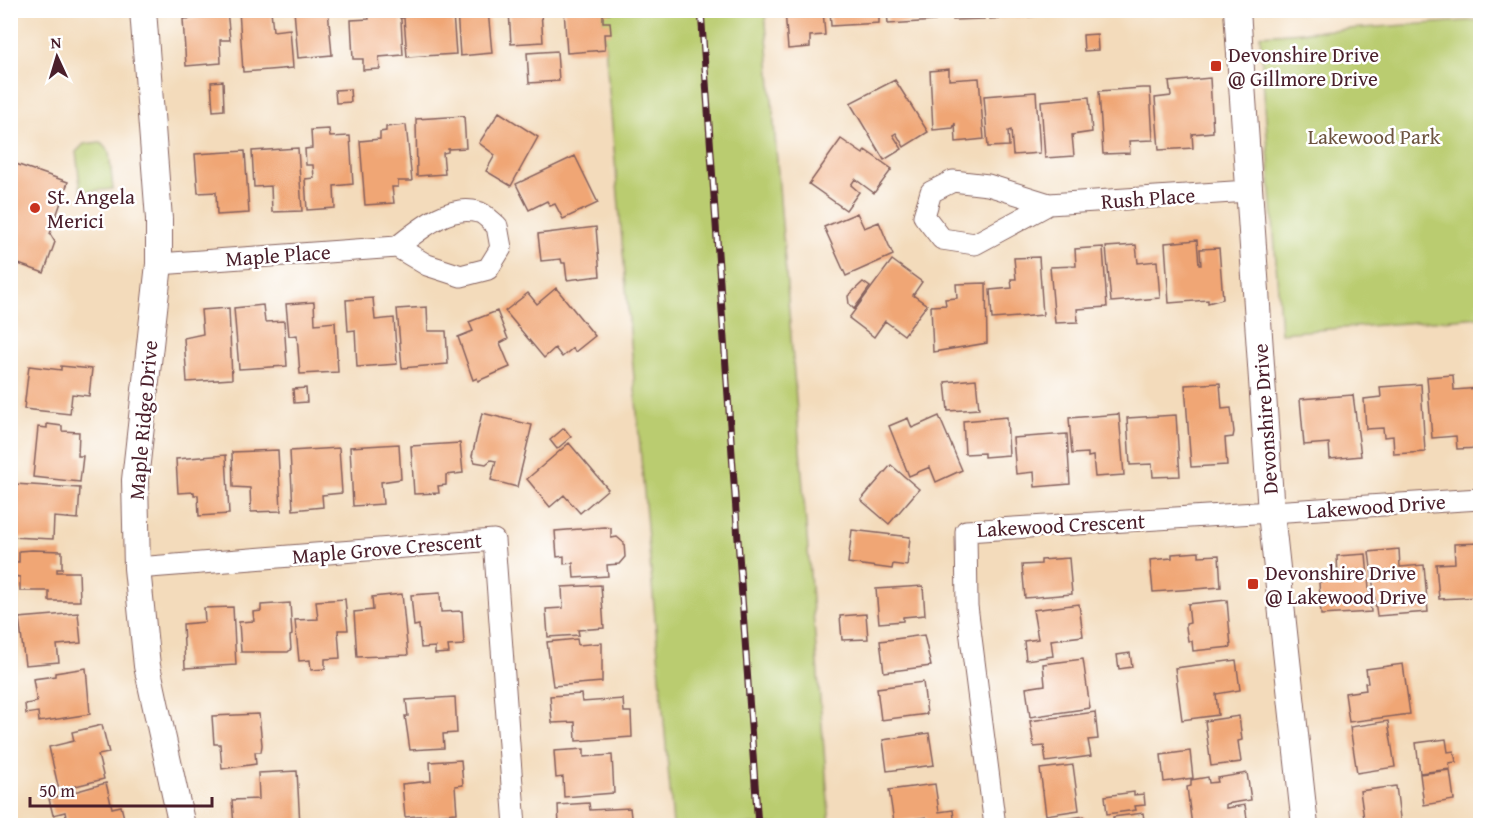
<svg xmlns="http://www.w3.org/2000/svg" width="1491" height="836" viewBox="0 0 1491 836" font-family="'Gentium Book Plus',serif">
<rect width="100%" height="100%" fill="#fff"/>
<filter id="ink" filterUnits="userSpaceOnUse"><feTurbulence type="fractalNoise" baseFrequency=".0167" numOctaves="2"/><feDisplacementMap in="SourceGraphic" scale="12" xChannelSelector="R" yChannelSelector="G"/><feConvolveMatrix kernelMatrix="1 2 1 2 8 2 1 2 1" color-interpolation-filters="sRGB"/></filter>
<filter id="wash" filterUnits="userSpaceOnUse"><feTurbulence type="fractalNoise" baseFrequency=".008" numOctaves="4" result="noise"/><feDisplacementMap in="SourceGraphic" scale="24" xChannelSelector="R" yChannelSelector="G"/><feGaussianBlur stdDeviation="1.35" result="paint"/><feColorMatrix in="noise" values="0 0 0 0 0 0 0 0 0 0 0 0 0 0 0 0 0 1.4 0 .05"/><feComposite in="paint" operator="in"/></filter>
<g filter="url(#wash)">
<rect width="100%" height="100%" fill="#f3dbbb"/>
<path fill="#bacc6f" stroke="#82764d" stroke-width="1.5" d="M602,11H765L830,825H673Z
M1480,20V317L1281,333L1260,35Z
M100,142L109,152L113,189L81,192L76,152L84,144Z"/>
<g id="blocks">
<path fill="#f0a674" d="M227,10L230,40H220L221,63L186,66L183,19L198,18V12Z
M239,10H271L273,31L290,29L293,68L243,72Z
M294,10H328L332,55L298,58Z
M368,10H398L401,20L403,55L379,57L380,69L363,70V59H353L351,20L369,19Z
M400,10H437V15L453,14L456,54L407,57L404,18H400Z
M457,10H488L492,53L460,56Z
M509,10H541L543,42L511,44Z
M564,10H610V14H603V22H610L611,34H604L605,50L567,53Z
M785,10H823L825,35L810,36V47L788,49Z
M830,10H879V23L831,26Z
M887,10H934L935,21L888,24Z
M952,10H983L984,19L953,20Z
M990,10H1038L1039,16L990,19Z
M1097,34L1098,50L1084,51L1083,35Z
M557,51L559,81L529,83L527,53Z
M949,69V80L979,78L984,139L956,142L955,123L953,128L933,130L930,71Z
M1210,78L1213,132L1192,134L1193,148L1159,150L1155,98L1171,96L1169,82Z
M895,80L928,132L904,147L896,133L893,135L902,149L884,160L850,103Z
M223,81L224,110L213,111L211,82Z
M1142,88H1150L1153,140L1129,141L1130,153L1103,154L1099,91Z
M350,89L351,102L336,103L335,90Z
M1036,92L1040,153L1013,155L1011,130L1008,131L1009,146L988,147L984,96Z
M1089,97L1092,132L1072,135L1074,156L1045,158L1041,101Z
M499,112L538,137L511,186L486,171L495,155L479,143Z
M464,116L466,148L448,149V152L443,153L445,174L417,176L416,119Z
M406,125L412,181H398V187H392L394,203L365,205L360,141L380,139V132L386,131V127Z
M329,129L330,137L350,136L353,184L334,186L335,208L307,210L305,179L314,178L313,165H306L305,149L312,148L311,130Z
M841,139L863,154L865,150L892,169L874,193L855,179L851,185L859,192L846,210L809,184Z
M298,148L302,211L272,212L271,186L254,187L252,151Z
M245,151L249,213L217,215L216,192L198,193L195,154Z
M575,156L598,203L563,219L555,204L550,206L547,201L529,210L516,184Z
M10,162L68,182L50,234L55,242L44,273L10,261Z
M857,213L864,228L879,222L893,255L846,276L824,227Z
M596,227L600,276L567,280L565,263H562L561,259L541,261L538,234Z
M1197,240L1199,265H1201L1200,249L1219,248L1223,299L1208,303V300L1169,303L1165,243Z
M1136,245L1138,263L1157,261L1160,298L1111,302L1106,247Z
M1103,247L1107,307L1077,309L1078,322L1055,323L1050,267L1076,266L1075,249Z
M1039,257L1043,315L992,319L990,290L1012,288L1011,279H1016L1014,258Z
M892,260L922,282L913,295L927,305L904,335L885,321L874,337L849,318Z
M863,282L870,287L854,309L849,304L848,296Z
M986,283L987,343L933,352L931,306L946,305L945,299L957,298L956,284Z
M556,288L595,336L575,352L573,348L562,357L555,348L544,358L505,311L528,293L537,304Z
M373,298L375,320L394,318L397,364L357,367L355,330L348,331L346,300Z
M314,302L315,324L335,322L338,372L300,374L297,335L289,336L286,304Z
M263,305L265,322L284,321L287,366L239,369L234,308Z
M427,307L428,331H446L448,364L402,368L397,309Z
M229,308L232,379L187,382L184,338L203,334L201,310Z
M497,311L508,339L500,343L510,367L478,381L477,378L473,380L458,337L473,331L469,322Z
M29,366L61,370V366L92,369L89,396L72,394L70,414L24,409Z
M1453,375L1454,390L1480,388V448L1457,449L1456,436L1432,438L1427,377Z
M976,379L979,409L948,411L945,382Z
M1220,383L1222,409L1231,408L1234,432L1233,437L1225,438L1227,465L1191,467L1185,385Z
M1421,384L1425,452L1394,454L1393,436L1384,437L1383,428L1366,429L1364,399L1381,397L1380,387Z
M306,388L307,402L294,403L293,389Z
M1353,395L1361,456L1330,459L1329,443L1304,445L1300,399Z
M482,413L532,425L517,487L491,480L496,461L491,460L486,464L475,462L472,456Z
M1119,414L1124,475L1095,477L1093,456L1088,457V453L1072,454L1069,418Z
M1176,415L1180,476L1153,477L1152,464L1130,465L1127,418Z
M939,416L962,470L936,482L930,467L909,476L889,426L908,418L912,428Z
M1007,417L1009,455L984,457V453L965,454L963,421Z
M47,424L62,426V431L79,432L78,456H83L80,482L33,477L38,427L47,428Z
M564,428L571,437L557,449L550,440Z
M1067,434L1070,484L1035,487L1034,472L1016,474L1013,438Z
M460,443L463,473L446,475V485L438,486L439,493L414,494L411,446Z
M569,443L608,489L580,513L564,495L550,507L527,479Z
M399,444L401,479L381,482L383,504L353,506L350,447Z
M339,448L342,493L322,495L323,507L293,510L290,451Z
M278,450L281,511L251,512L250,488L233,487L232,452Z
M226,455L229,514L199,516L198,495H194V492L178,493L176,459Z
M891,465L919,489L889,524L861,500Z
M14,484L80,488L78,519L54,517L53,539L11,537Z
M605,527L611,528V538L617,537L624,543L625,557L619,564L607,565L608,576L574,578L573,563L564,564V556L557,557L555,531Z
M852,530L910,537L907,566L893,564L892,569L848,563Z
M1480,543V597L1439,599L1436,564L1455,563L1454,544Z
M1399,549L1400,567L1424,565L1428,612L1377,616L1369,552Z
M32,550L62,551V569H57V572H79L80,601H49V591H20V577L13,576V562H19V551Z
M1199,552V556L1219,555L1221,587L1153,592L1150,560L1172,558V554Z
M1366,554L1371,612L1321,615L1319,582L1338,578L1337,556Z
M1069,558L1072,594L1025,598L1022,565L1041,564V560Z
M601,585L604,628L578,630L579,635L548,637L546,609L563,608L562,587Z
M923,586L925,615L903,617V621L879,623L876,589Z
M440,593L441,612L462,611L464,645L448,646L449,653L435,654V647L421,648L419,625L414,626L411,595Z
M402,594L408,655L357,657L354,612L373,610L372,597Z
M345,599L348,630H338L340,658L325,659V669L311,670L310,660L299,661L295,620L318,619L316,601Z
M1227,600L1231,647L1193,651L1192,641H1188L1186,627V624L1190,623L1188,604Z
M290,603L292,635L290,636L291,649L288,652H241L239,622L254,621L253,612L261,611V605Z
M1079,604L1083,636L1051,640L1053,656L1026,660L1024,641L1038,639L1033,610Z
M233,607L236,665L185,668L183,624L205,622L204,608Z
M78,613L81,643L57,645L59,662L25,665L19,618Z
M866,614L868,639L842,640L840,616Z
M924,635L931,666L884,672L880,641Z
M577,639L578,645L602,643V682L553,686L547,642Z
M1130,653L1132,667L1119,669L1117,655Z
M1083,659L1090,708L1030,717L1026,688L1045,685L1043,664Z
M1236,660L1240,690L1216,694L1218,715L1182,720L1175,668Z
M1403,664L1410,714L1349,722L1345,693L1366,690L1365,683H1368L1366,669Z
M86,668L90,714L39,722L38,712L26,714L25,704L37,702L33,679L55,676V673Z
M923,682L927,714L881,720L877,688Z
M581,694L582,702L623,699L624,712H631L632,737L576,741L575,722L552,723L550,696Z
M455,697L457,733L443,734L444,748L410,750L405,716H408L406,700Z
M1095,712L1098,739L1088,740L1091,756L1046,762L1044,746L1034,747L1030,721Z
M259,714L262,745L261,752H255L256,764L222,769L220,744H214L212,716Z
M1239,716L1242,740L1238,741L1241,762L1211,766L1205,721Z
M1388,721L1395,767L1357,773L1350,727Z
M102,725L109,753L98,755L104,779L59,790L49,747L74,741L72,732Z
M929,733L934,765L887,771L883,740Z
M1446,739L1448,752L1454,751L1456,762L1449,763L1450,769L1420,773L1416,743Z
M584,749V757L612,755L614,793L564,797L563,777L556,778L554,751Z
M1190,751L1193,778L1164,782L1161,755Z
M461,760L463,785L455,786L457,813L405,817L402,784L431,781L430,762Z
M1073,765L1079,810L1046,815L1040,769Z
M1450,770L1454,800L1424,805L1420,774Z
M297,771L300,825L234,826L232,800L259,799L258,773Z
M1247,773L1251,800L1226,804V808L1245,805L1248,826H1192L1187,787L1191,786V780L1208,777L1209,783L1218,782L1217,778Z
M106,783L112,808L121,806L126,826H68L65,812L53,815L49,799Z
M935,784L939,812L953,810L955,826H927L926,817L894,822L889,790Z
M1396,786L1401,826H1369L1368,819H1364L1360,791Z
M1134,792V795L1144,794L1145,805L1135,806L1136,810L1107,814L1105,796Z
M589,803L590,810L630,808L632,826H559L558,805Z
M1143,813L1145,826H1114L1113,817Z
M1084,816L1085,826H1050V821Z"/>
</g>
</g>
<g filter="url(#ink)">
<use href="#blocks" fill-opacity="0" stroke="#85615d" stroke-width="1.5"/>
<g fill="none" stroke-linecap="round" stroke-linejoin="round">
<defs>
<path id="minor" d="M1049,204L975,244L942,239L924,216L931,192L953,181L988,185L1049,204L1248,191
M159,264L397,247C419,230 448,204 478,212C484,213 492,222 497,226L501,248L488,269L461,276L427,265L397,247
M137,568L494,540L515,826
M995,826L967,606L966,531L1480,499"/>
<path id="tertiary" d="M143,10L159,219V264L135,480L137,568L147,666L182,826
M1237,10L1271,513L1305,826"/>
</defs>
<use href="#minor" stroke="#85615d" stroke-width="23"/>
<use href="#tertiary" stroke="#85615d" stroke-width="28"/>
<use href="#minor" stroke="#fff" stroke-width="21"/>
<use href="#tertiary" stroke="#fff" stroke-width="26"/>
<defs>
<path id="rail" d="M701,10L758,826"/>
</defs>
<use href="#rail" stroke="#4a1f2b" stroke-width="7"/>
<use href="#rail" stroke="#fff" stroke-width="4.5" stroke-dasharray="14" stroke-linecap="butt"/>
</g>
</g>
<g fill="#c8321e" stroke="#fff" stroke-width="2">
<rect x="1210" y="60" width="12" height="12" rx="3"/>
<circle cx="35" cy="208" r="6"/>
<rect x="1247" y="578" width="12" height="12" rx="3"/>
</g>
<g text-anchor="middle" dominant-baseline="central" stroke-width="5" stroke-linejoin="round" paint-order="stroke">
<g font-size="21" fill="#4a1f2b" stroke="#fff" text-anchor="start">
<text x="1228" y="54">Devonshire Drive<tspan x="1228" dy="24">@ Gillmore Drive</tspan></text>
<text x="47" y="196">St. Angela<tspan x="47" dy="24">Merici</tspan></text>
<text x="1265" y="572">Devonshire Drive<tspan x="1265" dy="24">@ Lakewood Drive</tspan></text>
</g>
<g font-size="21" fill="#6c533f" stroke="#fff">
<text x="1374" y="136">Lakewood Park</text>
</g>
<g font-size="21" fill="#4a1f2b" stroke="#fff">
<text transform="translate(1148 198) rotate(-4)">Rush Place</text>
<text transform="translate(278 255) rotate(-4)">Maple Place</text>
<text transform="translate(1265 419) rotate(-94)">Devonshire Drive</text>
<text transform="translate(143 420) rotate(-85)">Maple Ridge Drive</text>
<text transform="translate(1376 506) rotate(-4)">Lakewood Drive</text>
<text transform="translate(1061 525) rotate(-3)">Lakewood Crescent</text>
<text transform="translate(387 548) rotate(-5)">Maple Grove Crescent</text>
</g>
</g>
<rect width="1491" height="836" fill="none" stroke="#fff" stroke-width="36"/>
<g transform="translate(57 57) rotate(356)" stroke="#ffffff" stroke-width="4.5" paint-order="stroke">
<path d="M0-4.5L10 22L0 15L-10 22Z" fill="#4a1f2b"/>
<text y="-9" font-size="16" font-weight="bold" text-anchor="middle" fill="#4a1f2b">N</text>
</g>
<path d="M30 797v9h182v-9" fill="none" stroke="#4a1f2b" stroke-width="3"/>
<text x="39" y="797" font-size="18" fill="#4a1f2b" stroke="#ffffff" stroke-width="4.5" paint-order="stroke">50 m</text>
</svg>
